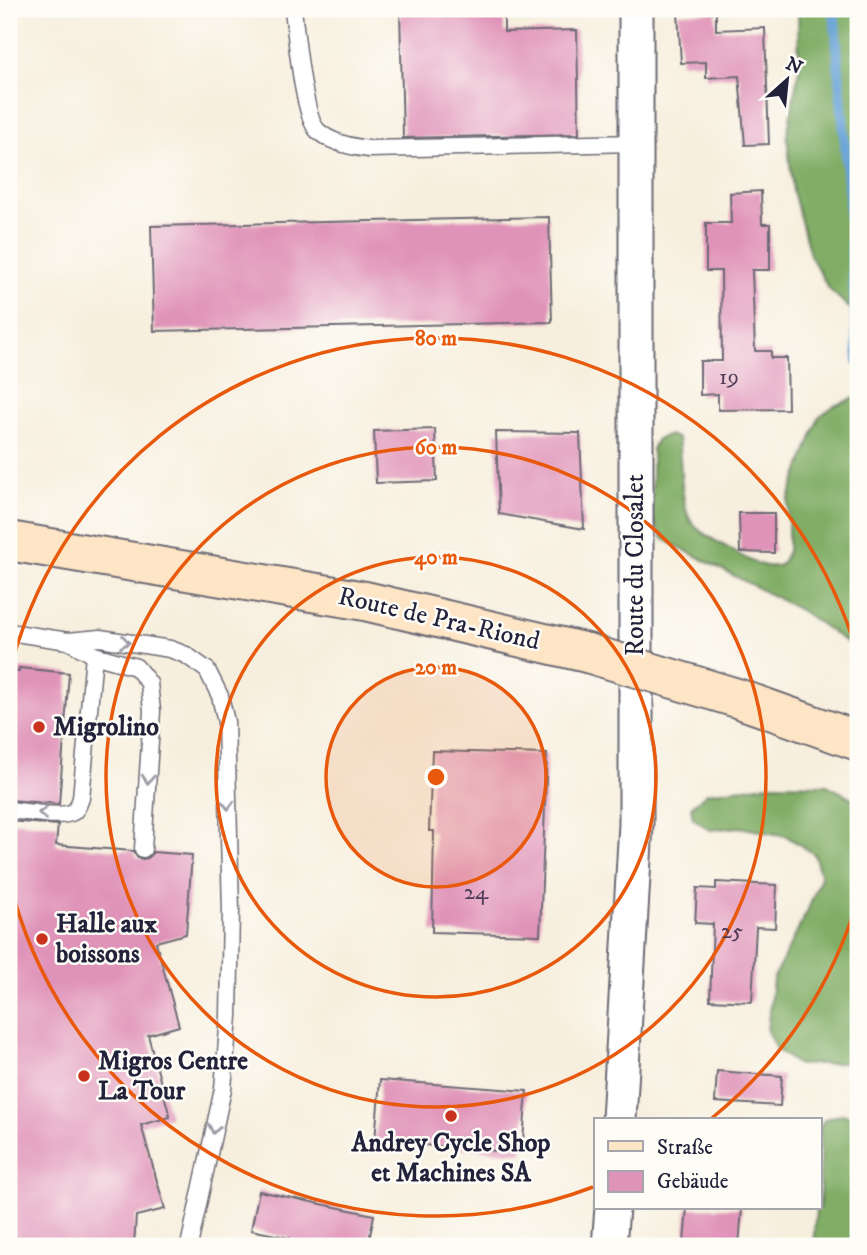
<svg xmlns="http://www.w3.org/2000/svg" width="867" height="1255" viewBox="0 0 867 1255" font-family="'IM FELL DW Pica',serif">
<rect width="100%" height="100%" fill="#fdfcf7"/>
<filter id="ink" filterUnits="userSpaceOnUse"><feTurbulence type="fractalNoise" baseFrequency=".0143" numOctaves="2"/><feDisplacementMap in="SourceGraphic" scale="14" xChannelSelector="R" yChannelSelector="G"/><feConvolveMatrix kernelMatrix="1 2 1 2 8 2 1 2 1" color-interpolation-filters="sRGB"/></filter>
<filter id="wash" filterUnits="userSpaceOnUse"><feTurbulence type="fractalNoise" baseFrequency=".00686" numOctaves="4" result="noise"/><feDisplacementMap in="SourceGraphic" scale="28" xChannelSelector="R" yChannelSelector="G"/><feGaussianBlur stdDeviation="1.57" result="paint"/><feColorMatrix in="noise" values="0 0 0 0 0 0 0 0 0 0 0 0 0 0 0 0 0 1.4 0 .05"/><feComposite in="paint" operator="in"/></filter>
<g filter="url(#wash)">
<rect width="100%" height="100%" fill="#f7efde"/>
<path fill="#81ad66" stroke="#526850" stroke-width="2" d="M798,9H858V316L829,289L810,255L793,191L787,136L799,69Z
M858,397V650L800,610L663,539L652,518V449L657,439L670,435L678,439C682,460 679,511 694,525C705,537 722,544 735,552C750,561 764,570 781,565L788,551V501L819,417L834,406Z
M772,784L827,785L858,801V1062L798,1065L776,1049L767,1031L773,979L807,912L821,877L814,854L786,836L739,827L710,830L693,818L691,807L707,793Z
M842,1114L858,1119V1246H813L816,1208H820V1127L825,1119Z"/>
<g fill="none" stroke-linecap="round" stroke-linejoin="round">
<path stroke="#67a3d7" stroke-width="10" d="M834,9L849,194L858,361
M856,1246L858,1218"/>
</g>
<g id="blocks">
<path fill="#e093b8" d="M400,9H504V32L577,30L579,134L403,138Z
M716,12V30L765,28L769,144L745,145L739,76L706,78V62L681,63L678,13Z
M761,191L762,224H770V270H752L755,351H771V358H787L788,409L718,410V394L700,395V361H722L721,271H706V223H731L730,193Z
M549,217L552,322L154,331L151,226Z
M435,429L437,481L376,483L374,431Z
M496,432L580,433L584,529L499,514Z
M739,513H774V553L740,552Z
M19,668L69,673L59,804L9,800L12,748H9V671L19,672Z
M432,751L547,754L540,935L432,932L434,831H429Z
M9,821L58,825L56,845L133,851L137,857L142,859L148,858L153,852L192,855L186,934L156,942L179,1026L148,1035L170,1117L141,1125L165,1209L136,1216L134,1246H9Z
M716,882L777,885L775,928L756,927L752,1002L710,1000L713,924L695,923L697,888L716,889Z
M717,1071L782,1076L780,1106L715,1102Z
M380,1080L527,1091L522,1153L375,1141Z
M259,1191L374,1215L368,1246H288L290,1238L251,1230Z
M687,1208H742L739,1246H704V1243L684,1242Z"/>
</g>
</g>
<g filter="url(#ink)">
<use href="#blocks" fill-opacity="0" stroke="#6d6a74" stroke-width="2"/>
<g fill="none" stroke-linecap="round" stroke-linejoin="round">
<defs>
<path id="lane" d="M293,9C296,33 303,117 318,131C331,143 352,147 369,149L636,143
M9,632L68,641L100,638L170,649L186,655L207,670L220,696L226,722L231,911L229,1016L223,1089L189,1246
M68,641L94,655L136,667L149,683L152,711L143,849
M9,810C23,811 61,819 73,812C78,809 79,803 81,798L94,655"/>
<path id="street" d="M619,1120L636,824V9
M609,1246L612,1208"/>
<path id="secondary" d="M9,541L365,601L587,653"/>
</defs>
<use href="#lane" stroke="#6d6a74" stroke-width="19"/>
<use href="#street" stroke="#6d6a74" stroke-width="37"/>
<use href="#secondary" stroke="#6d6a74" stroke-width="42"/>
<use href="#lane" stroke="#fff" stroke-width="16"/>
<use href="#street" stroke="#fff" stroke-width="33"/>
<use href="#secondary" stroke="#fde5c5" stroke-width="38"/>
<defs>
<path id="secondary-bridge" d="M587,653L737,698L858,741"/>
</defs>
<use href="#secondary-bridge" stroke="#6d6a74" stroke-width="42" stroke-linecap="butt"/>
<use href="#secondary-bridge" stroke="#fde5c5" stroke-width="38"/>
</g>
<defs><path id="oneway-chevron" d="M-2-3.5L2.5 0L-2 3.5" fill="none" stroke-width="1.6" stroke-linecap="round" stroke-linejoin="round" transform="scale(1.75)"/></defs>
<g stroke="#9c9ca7">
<use href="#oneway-chevron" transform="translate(125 642) rotate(9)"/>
<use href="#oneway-chevron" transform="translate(148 779) rotate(94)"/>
<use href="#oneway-chevron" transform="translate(228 805) rotate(88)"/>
<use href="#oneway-chevron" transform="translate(43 813) rotate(-175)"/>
<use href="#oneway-chevron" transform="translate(214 1129) rotate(102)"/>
</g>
</g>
<circle cx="436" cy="777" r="110" fill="#e8590c" fill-opacity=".12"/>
<g fill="none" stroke="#e8590c" stroke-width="3.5">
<circle cx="436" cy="777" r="110"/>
<circle cx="436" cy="777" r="220"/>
<circle cx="436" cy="777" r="330"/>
<path d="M858 898A439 439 0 0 1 712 1118M593 1187A439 439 0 0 1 9 879M9 675A439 439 0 0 1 858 656"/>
</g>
<g fill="#c8321e" stroke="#fdfcf7" stroke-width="2.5">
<circle cx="39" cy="727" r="7"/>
<circle cx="42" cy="939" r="7"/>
<circle cx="84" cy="1076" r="7"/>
<circle cx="451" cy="1116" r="7"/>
</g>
<g text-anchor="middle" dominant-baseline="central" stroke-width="5" stroke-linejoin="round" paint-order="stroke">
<g font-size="23" fill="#523e5a">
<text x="729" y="377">19</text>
<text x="476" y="892">24</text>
<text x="732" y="931">25</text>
</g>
<g font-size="26" fill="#22223b" stroke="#fdfcf7">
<text transform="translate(635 565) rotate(-90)">Route du Closalet</text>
<text transform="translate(439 619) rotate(13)">Route de Pra-Riond</text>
</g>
<g font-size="26" font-weight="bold" fill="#22223b" stroke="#fdfcf7" text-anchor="start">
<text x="53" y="727">Migrolino</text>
<text x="56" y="924">Halle aux<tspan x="56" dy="30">boissons</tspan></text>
<text x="98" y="1061">Migros Centre<tspan x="98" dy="30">La Tour</tspan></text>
<text x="451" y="1143" text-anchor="middle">Andrey Cycle Shop<tspan x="451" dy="30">et Machines SA</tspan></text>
</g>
</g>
<circle cx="436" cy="777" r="10" fill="#e8590c" stroke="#fdfcf7" stroke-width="3.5"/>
<g font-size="21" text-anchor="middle" font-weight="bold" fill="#e8590c" stroke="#fdfcf7" stroke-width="5" stroke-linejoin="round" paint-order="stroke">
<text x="436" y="345">80 m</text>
<text x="436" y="454">60 m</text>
<text x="436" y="564">40 m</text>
<text x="436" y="674">20 m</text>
</g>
<rect width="867" height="1255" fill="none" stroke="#fdfcf7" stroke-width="35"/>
<rect x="594" y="1118" width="228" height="91" fill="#fdfcf7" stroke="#a5a5ac" stroke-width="2"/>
<rect x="608" y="1141" width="35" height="10" fill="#fde5c5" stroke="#a5a5ac" stroke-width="2"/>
<text x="657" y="1154" font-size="21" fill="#22223b">Straße</text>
<rect x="608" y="1171" width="35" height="21" fill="#e093b8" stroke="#a5a5ac" stroke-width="2"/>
<text x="657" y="1188" font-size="21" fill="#22223b">Gebäude</text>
<g transform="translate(787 80) rotate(27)" stroke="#fdfcf7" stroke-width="5" paint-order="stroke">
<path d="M0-5L12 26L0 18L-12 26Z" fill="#22223b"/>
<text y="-10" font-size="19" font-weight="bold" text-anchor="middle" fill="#22223b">N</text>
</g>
</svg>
